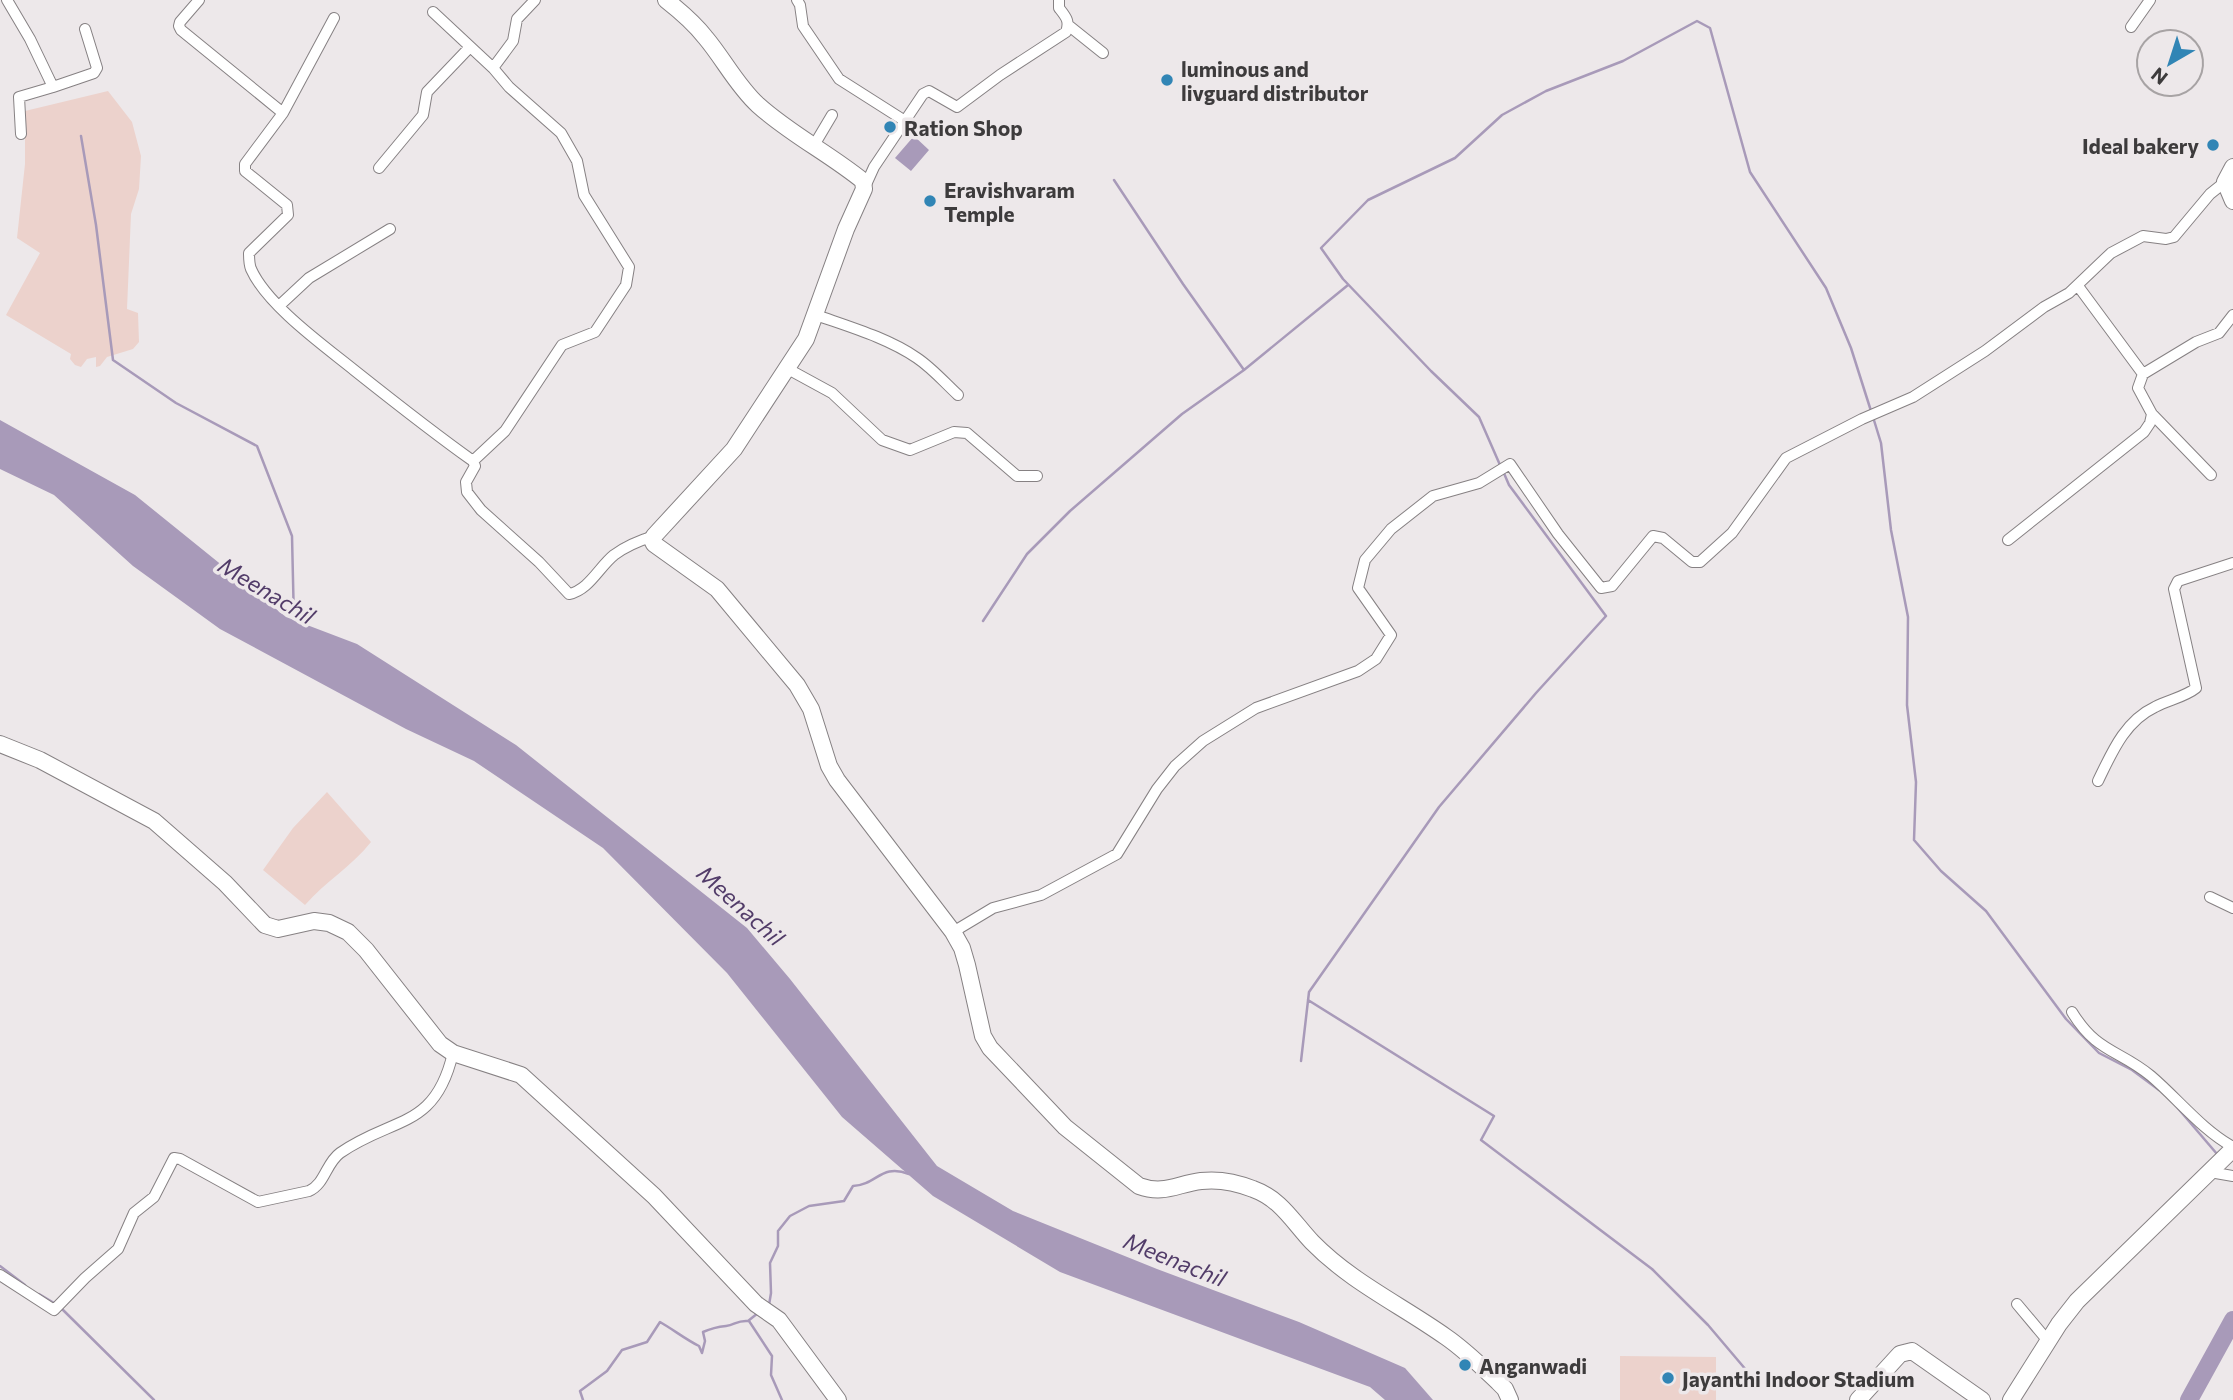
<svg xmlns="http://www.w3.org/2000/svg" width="2233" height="1400" viewBox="0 0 2233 1400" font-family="Commissioner,sans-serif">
<rect width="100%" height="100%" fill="#ede8ea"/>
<path fill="#ecd2cc" d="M108,91L132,122L141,156L139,189L131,214L127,309L138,313L139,342L133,349L107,357L100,366L96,367V357L87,359L81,367L75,365L70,359L71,354L6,315L40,253L17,238L25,164V111Z
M327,792L371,842C352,866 325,882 305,905L263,870L293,828Z
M1620,1356L1716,1357V1400H1620Z"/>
<path fill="#a89ab9" d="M914,136L929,150L911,171L895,158Z
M0,420L135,495L286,617L357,644L516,745L747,928L790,979L937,1166L1013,1211L1157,1269L1299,1322L1405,1368L1433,1400H1385L1370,1387L1060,1272L933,1196L842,1117L727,973L603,848L474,761L406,729L220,629L133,566L54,495L0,469Z"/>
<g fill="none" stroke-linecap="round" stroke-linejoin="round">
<path stroke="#a89ab9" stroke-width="2.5" d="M81,136L96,225L113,360L176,403L257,446L292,536L294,623
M1114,180L1183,284L1244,370
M1873,417L1881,443L1891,530L1908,617L1907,705L1916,782L1914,840L1941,871L1986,911L2066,1019L2099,1053L2132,1070L2159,1090
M1500,465L1479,417L1431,371L1343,279L1321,248L1368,200L1455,158L1502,115L1546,91L1623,61L1697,21L1710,28L1750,172L1826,288L1851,348L1871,411
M983,621L1027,554L1070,511L1182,414L1244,370L1348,285
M1308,1000L1494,1116L1481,1140L1652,1269L1708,1325L1758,1384
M1301,1061L1309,992L1439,807L1536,693L1606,616L1509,485L1503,471
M2176,1106L2217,1154
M0,1266L25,1285
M39,1294L54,1303
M769,1305L771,1293L770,1263L778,1246V1231L790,1216L809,1206L844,1201L853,1186C877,1185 881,1163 909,1174
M60,1307L154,1400
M749,1321L772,1356L771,1375L782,1400
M583,1400L580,1391L607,1371L622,1350L647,1342L660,1322C674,1330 685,1339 699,1346L702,1353L705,1341L703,1332C712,1328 716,1327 726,1326C735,1325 737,1320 748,1321L758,1313"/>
<path stroke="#a89ab9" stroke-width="18" d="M2189,1400L2233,1320"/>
<defs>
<path id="minor" d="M7,0L30,39L53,87L94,73L97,68L85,29
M199,0L180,22L179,26L181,30L283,113
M797,0L800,5L803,26L839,79L905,121
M433,12L493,68
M334,18L283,113L245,164V171L287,205L288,215L249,253C249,258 249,264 251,269C267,305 323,345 354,370C393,401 432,432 473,461L475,466L466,482L467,492L481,510L539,562L569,594C589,590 599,567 614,555C626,546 641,540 654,536
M1068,25L1103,53
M2131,27L2150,0
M21,134L19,97L53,87
M813,147L832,115
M379,168L423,115L427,92L470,47
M864,189L874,167L923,94L929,91L957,107L1000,75L1066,32C1070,21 1066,17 1059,8V0
M2078,286L2143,374
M280,305L309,278L390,229
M816,315C850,327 888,338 917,358C932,368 945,383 958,395
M788,369L832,393L882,440L910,450L954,432L967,433L1017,476H1037
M2152,414L2211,475
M473,461L505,431L562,345L595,332L626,285L629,267L584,195L577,161L561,133L509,87L493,68L513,41L517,19L535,0
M2008,540L2144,432L2150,423L2152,414L2138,388L2143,374L2196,342L2219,333L2233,315
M2098,781C2112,752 2125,721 2155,707C2168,700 2185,697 2196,688L2174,589L2178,581L2233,563
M2210,897L2233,908
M953,932L993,908L1041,895L1117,854L1157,789L1175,766L1203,741L1256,708L1358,671L1376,659L1391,635L1358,588L1365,560L1391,529L1433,496L1479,483L1510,464L1558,534L1601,588L1612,586L1653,536L1663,538L1692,562H1700L1732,533L1786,458L1862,419L1913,397L1985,351L2044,307L2069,293L2111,253L2143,236L2166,239L2174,237L2210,194L2225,182
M2072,1012C2097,1053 2118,1049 2151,1076C2178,1099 2202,1130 2233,1147
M2210,1172L2233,1176
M0,1275L54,1310L85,1278L118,1249L134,1213L154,1197L174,1158L180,1159L258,1202L309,1191C325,1184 326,1163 340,1153C393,1116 435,1130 453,1053
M2017,1304L2048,1341"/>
<path id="secondary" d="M666,0C680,11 694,23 705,37C723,58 737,86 758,105C790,134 830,154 863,181L864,189L846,229L806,339L734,449L654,536L652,540L654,544L717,589L797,685L811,709L829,766L837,780L953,932L962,948L967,965L983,1036L990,1048L1065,1127L1139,1186C1164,1195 1177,1184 1201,1181C1218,1179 1238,1183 1253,1189C1281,1199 1293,1222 1312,1242C1351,1282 1401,1305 1446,1337C1465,1350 1482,1367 1498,1382L1505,1389L1510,1400
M2233,167L2225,182L2233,201
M0,744L40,760L154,821L225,883L265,925L278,929L314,921L329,923L348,932L366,950L440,1044L453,1053L521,1075L654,1196L756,1304L779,1320L838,1400
M1858,1400L1900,1354L1912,1351L1982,1400
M2011,1400L2059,1324L2077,1301L2233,1149"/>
</defs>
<use href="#minor" stroke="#868183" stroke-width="12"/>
<use href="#secondary" stroke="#868183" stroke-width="18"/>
<use href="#minor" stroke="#fff" stroke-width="10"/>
<use href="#secondary" stroke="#fff" stroke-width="16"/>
</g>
<g fill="#3185b5" stroke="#ede8ea" stroke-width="2.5">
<circle cx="1167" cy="80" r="7"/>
<circle cx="890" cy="127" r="7"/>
<circle cx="2213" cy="145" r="7"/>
<circle cx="930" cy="201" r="7"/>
<circle cx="1465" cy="1365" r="7"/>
<circle cx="1668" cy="1378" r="7"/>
</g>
<g text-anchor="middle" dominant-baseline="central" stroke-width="7" stroke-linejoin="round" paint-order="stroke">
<g font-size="21" font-weight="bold" fill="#3d3b3c" stroke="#ede8ea" text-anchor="start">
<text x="1181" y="68">luminous and<tspan x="1181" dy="24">livguard distributor</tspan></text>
<text x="904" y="127">Ration Shop</text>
<text x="2199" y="145" text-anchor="end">Ideal bakery</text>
<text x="944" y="189">Eravishvaram<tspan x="944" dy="24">Temple</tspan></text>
<text x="1479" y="1365">Anganwadi</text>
<text x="1682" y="1378">Jayanthi Indoor Stadium</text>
</g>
<g font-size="23" font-style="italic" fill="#523c69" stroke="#ede8ea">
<text transform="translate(267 590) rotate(31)">Meenachil</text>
<text transform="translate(741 905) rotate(42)">Meenachil</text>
<text transform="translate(1175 1259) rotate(22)">Meenachil</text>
</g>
</g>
<g transform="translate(2170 63) rotate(219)"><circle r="33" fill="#ede8ea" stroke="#a7a3a4" stroke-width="2"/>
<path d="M0-5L12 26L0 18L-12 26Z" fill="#3185b5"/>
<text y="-10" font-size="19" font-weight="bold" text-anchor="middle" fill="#3d3b3c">N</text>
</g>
</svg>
